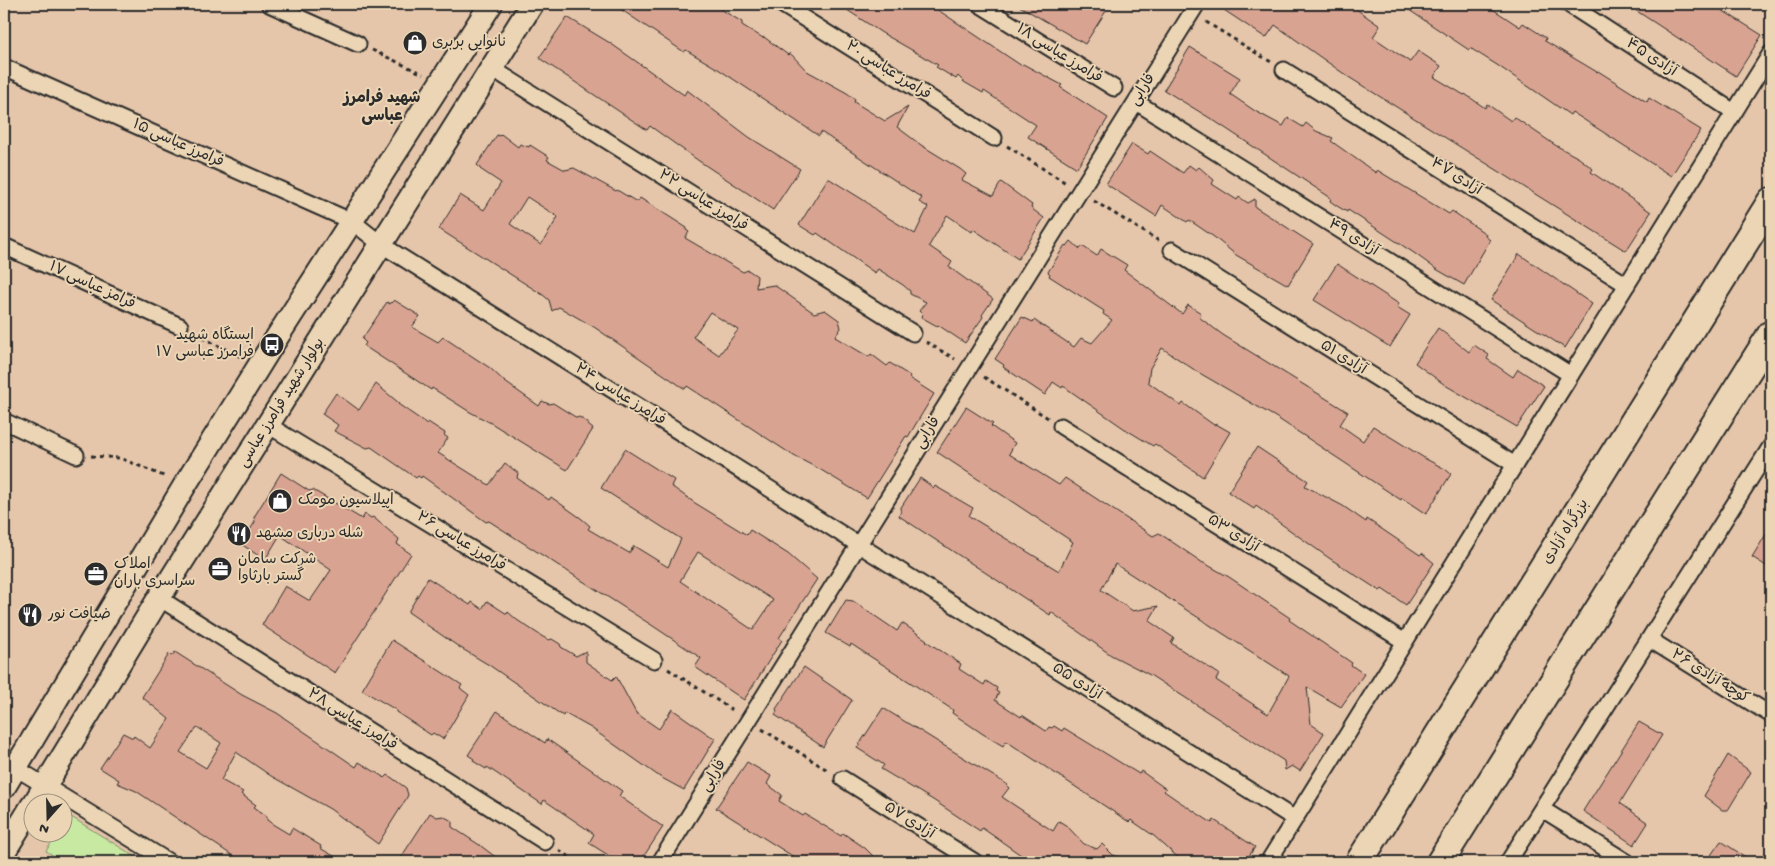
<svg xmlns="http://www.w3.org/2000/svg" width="1775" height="866" viewBox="0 0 1775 866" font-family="'Gochi Hand','Playpen Sans Arabic',sans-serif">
<rect width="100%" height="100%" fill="#e6c6aa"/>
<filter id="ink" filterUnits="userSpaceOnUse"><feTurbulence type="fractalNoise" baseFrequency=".02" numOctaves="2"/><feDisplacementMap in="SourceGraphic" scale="10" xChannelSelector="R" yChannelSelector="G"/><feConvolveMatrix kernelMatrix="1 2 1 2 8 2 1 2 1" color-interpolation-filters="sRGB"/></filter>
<g filter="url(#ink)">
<path fill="#c8e9a2" stroke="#7a8a66" d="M68,815L144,862H64L46,851L57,834H62L63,825Z"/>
<path fill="#d9a391" stroke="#2b2b2b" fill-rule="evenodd" d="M613,4H712L742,22V25L763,38L764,37L788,55L790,53L807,71L847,93L855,99L854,102L885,121L908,107L897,127L921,145L960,169L966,174L962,180L993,196L1001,182L1032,205L1031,208L1044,218L1018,259L973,229L972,232L947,215L929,246L952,262L949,267L993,299L982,315L983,317L965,343L938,325L937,326L921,317L922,314L919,311L926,302L910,294V291L903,285L878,269L875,273L817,233L815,235L799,225L828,178L865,201L877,211L915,234L928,207L919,202L922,198L821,132L819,136L718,69L686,50L684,52Z
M838,4H929L1022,66L1023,64L1062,85L1060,87L1108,118L1077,168L1028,137L1036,125L984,91L983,93L964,82L958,76L956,79L936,67L938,65L882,33Z
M1016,4H1093L1106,11L1085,44Z
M1215,4H1349L1380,26L1373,37L1410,62L1418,51L1441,66L1434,77L1464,95L1465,94L1485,108L1487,104L1511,121L1514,117L1555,145L1579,158L1593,169L1591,172L1651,212L1626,251L1347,76L1275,25L1266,38Z
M1400,4H1485L1520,27L1523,23L1546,38L1545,41L1597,72L1598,71L1647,102L1649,98L1701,130L1671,176L1572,112L1570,115L1497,65L1470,48L1469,50Z
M1626,4H1712L1762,35L1736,76Z
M567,17L610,43L684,95L687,90L749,137L800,169L773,210L699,161L650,126L647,130L539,58Z
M1190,47L1240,78L1230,94L1255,111L1283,126L1288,118L1303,127L1306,123L1316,131L1333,138L1331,141L1376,173L1377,170L1449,214L1452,211L1486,234L1485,236L1490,240L1464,285L1436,269L1414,253L1348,210L1347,212L1337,206L1330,201L1331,198L1213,120L1164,90Z
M501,134L518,147L520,144L529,147L530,145L549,157L547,160L565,170L574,168L616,191L617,190L637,202L640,198L687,228L686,230L689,232L685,238L743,272L748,270L757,276L756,288L774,285L814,313L825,310L839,320L841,328L835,337L869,357L871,354L887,366L890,363L910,376L909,378L934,394L908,437L906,436L867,498L821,470L794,456L687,386L685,389L594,327L559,307L552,311L549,300L543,295L439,229L460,195L484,210L501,183L480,169V168L477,165L497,135L499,136ZM527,197L558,217L541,245L510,224ZM710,312L738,330L719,355L693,337Z
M1132,144L1148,154L1150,151L1183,173L1189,165L1196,170L1199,167L1214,180L1212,184L1237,200L1239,197L1248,203L1255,199V207L1313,244L1288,285L1236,255L1214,237L1189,220L1187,222L1162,205L1156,216L1106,184Z
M1071,241L1080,249L1082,246L1097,256L1101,249L1127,265L1124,270L1182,314L1188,305L1201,313L1199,317L1223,335L1348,412L1340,425L1363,441L1373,426L1426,459L1445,469L1451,474L1426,514L1402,498L1401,500L1277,418L1196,371L1162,348L1150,368L1148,382L1181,406L1183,403L1214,425L1216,424L1230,432L1203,477L1155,444L1153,446L1125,429L1063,386L1062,388L1053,382L1045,395L1003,367L1004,365L995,359L1022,317L1033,322L1034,320L1074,347L1081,338L1092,343L1112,320L1103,314L1104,311L1049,276L1050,274L1048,272L1065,245L1067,246Z
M1519,254L1592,304L1565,348L1491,300Z
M1337,264L1399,304L1397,307L1410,315L1390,347L1314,300Z
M394,300L420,316L412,327L438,342L443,337L490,368L505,382L539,406L542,401L549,404L553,403L577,418L579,417L588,423V425L593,429L567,470L491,423L470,412L432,388L431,390L364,346L366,343L362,339L387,302L390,304Z
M1438,328L1469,352L1474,345L1489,355L1487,359L1513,377L1518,369L1544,386L1517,427L1445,385L1415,363Z
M376,384L399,403L398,404L427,424L428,422L445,433L444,435L448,438L438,453L489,485L505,463L518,473L517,478L549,500L551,497L582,519L590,526L588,529L629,553L634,546L668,567L681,539L601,488L625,449L674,480L671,486L695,503L747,535L750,530L788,554L817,579L779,638L782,640L744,700L695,667L701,658L653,626L489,521L486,522L422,476L421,478L418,476L416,478L371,447L367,448L334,431L338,425L322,414L336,393L359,410ZM698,552L773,600L753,630L680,581Z
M966,407L993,424L991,426L1015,443L1009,454L1059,485L1065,478L1153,536L1159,533L1203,563H1204L1229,577L1290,618L1289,620L1352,663L1351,665L1364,674L1341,707L1307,687L1311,724L1324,733L1300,771L1292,766L1285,770L1284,761L1150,675L1111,655L1051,612L1050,615L899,516L901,511L900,509L920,478L934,488L935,486L973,508L969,516L1059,571L1073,542L937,452ZM1115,564L1289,676L1268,714L1216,680L1219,674L1171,643L1174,638L1149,621L1158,606L1133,611L1101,590Z
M1257,447L1308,481L1305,486L1343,506L1366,522L1367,519L1420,555L1422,553L1434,563L1406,605L1382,589L1380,591L1329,558L1256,506L1254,509L1228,492Z
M281,473L309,491L313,490L362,519L365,514L371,518L373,517L399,539L397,544L411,554L335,673L262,625L285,586L310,601L331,570L280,535L265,560L241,544L255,522L254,517Z
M1771,526V569L1752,557Z
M428,578L470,605L472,602L482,609L487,601L507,614L508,612L517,620L543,637L549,640L552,639L560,644L561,647L576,656L586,651V662L612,680L616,676L636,713L659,729L672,709L715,739L684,790L660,777L591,728L564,713L563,716L489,665L459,647L408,612Z
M846,600L853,601L897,631L902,623L927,640L926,641L961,664L959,669L984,685L986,681L997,688L996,691L999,693L995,700L1021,717L1022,715L1046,731L1049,727L1052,728L1054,726L1062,731L1064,728L1139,774L1141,771L1166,789L1164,791L1177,800L1212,823L1214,820L1255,847L1245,862H1183L1154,836L1131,820L1129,822L1006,741L1003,746L983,734L952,713L953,710L851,644L850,647L826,633Z
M392,640L462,685L460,688L469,695L443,739L433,733L431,735L396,712V710L362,690Z
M175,652L242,695L277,713L356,767L359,762L385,778L388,775L406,788L408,795L406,799L378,844L330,809L271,776L236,752L221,780L243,792L241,794L256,805L254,807L267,816V820L274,825L289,834L292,828L321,846L320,848L344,862H242L136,791L117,783L119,780L100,768L123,733L133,738L134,736L150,748L169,719L142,697L169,654L172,656ZM197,727L221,743L206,768L180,752Z
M804,667L852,700L823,747L775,715L777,711L776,709Z
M883,708L1008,785L1007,786L1009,788L1002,797L1053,831L1059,821L1067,826L1084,844L1097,849L1102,844L1113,855L1128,860L1127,862H1031L982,828L980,831L933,800L881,769L884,765L857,748Z
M497,711L545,743L547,739L622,791L619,796L663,827L640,862H619L589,843L594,834L544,800L542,804L487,767L486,769L473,761L474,759L468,755Z
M1639,722L1662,735L1620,803L1648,823L1634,845L1583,811Z
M1728,755L1751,772L1728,810H1722L1704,796Z
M747,762L771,776L767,784L782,795L779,801L803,816L805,814L841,836L843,833L865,848L879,862H802L716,808Z
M430,813L437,817L443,816L452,821V827L481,846L502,862H398Z
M1721,841L1753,862H1706Z"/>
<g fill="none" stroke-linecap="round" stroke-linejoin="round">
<defs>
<path id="minor" d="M269,4L358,44
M781,4L994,138
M979,4L1114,88
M1568,4L1734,112
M4,67L353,222L382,245L1295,819
M493,69L913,333
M1284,70L1627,285
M1136,102L1571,375
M4,246L180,326
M1172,250L1515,465
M4,421L76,455
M268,425L654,660
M1061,426L1405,642
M159,598L545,842
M1649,639L1771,715
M16,768L169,862
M843,779L975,862
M1542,809L1627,862
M660,862L1197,4
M1268,862L1771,53
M1508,862L1771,446"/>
<path id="secondary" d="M4,787L185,485L272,345L491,4
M34,804L159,598L532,4
M4,852L32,806"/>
<path id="trunk" d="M1359,862L1771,201
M1440,862L1771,334"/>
</defs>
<use href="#minor" stroke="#2b2b2b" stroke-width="19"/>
<use href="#secondary" stroke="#2b2b2b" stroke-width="26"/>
<use href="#trunk" stroke="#2b2b2b" stroke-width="30"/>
<path stroke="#2b2b2b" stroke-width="3" stroke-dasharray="4 4" stroke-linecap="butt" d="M1206,22L1271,62
M372,50L423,74
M1007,146L1066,183
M1094,201L1159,241
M195,334L241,357
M926,342L955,359
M984,377L1048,418
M91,456L120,458L166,477
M668,669L734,711
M762,729L829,771
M559,850L578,862"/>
<use href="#minor" stroke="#ebd5b4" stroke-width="15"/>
<use href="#secondary" stroke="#ebd5b4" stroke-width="22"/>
<use href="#trunk" stroke="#ebd5b4" stroke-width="26"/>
</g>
</g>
<defs>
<symbol id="shop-disc" viewBox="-11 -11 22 22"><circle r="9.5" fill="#2b2b2b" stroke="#ebd5b4"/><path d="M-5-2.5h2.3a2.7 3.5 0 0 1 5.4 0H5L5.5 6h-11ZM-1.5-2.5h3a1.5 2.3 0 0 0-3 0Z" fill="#fff"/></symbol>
<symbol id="bus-disc" viewBox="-11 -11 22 22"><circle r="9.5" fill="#2b2b2b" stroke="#ebd5b4"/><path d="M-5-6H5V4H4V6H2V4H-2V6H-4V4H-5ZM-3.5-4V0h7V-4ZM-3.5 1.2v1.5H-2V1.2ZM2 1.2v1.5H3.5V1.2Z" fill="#fff"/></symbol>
<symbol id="restaurant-disc" viewBox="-11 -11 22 22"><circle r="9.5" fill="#2b2b2b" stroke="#ebd5b4"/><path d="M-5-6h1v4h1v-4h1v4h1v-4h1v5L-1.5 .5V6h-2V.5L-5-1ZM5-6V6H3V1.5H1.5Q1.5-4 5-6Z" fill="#fff"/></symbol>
<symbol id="office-disc" viewBox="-11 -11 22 22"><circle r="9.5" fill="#2b2b2b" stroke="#ebd5b4"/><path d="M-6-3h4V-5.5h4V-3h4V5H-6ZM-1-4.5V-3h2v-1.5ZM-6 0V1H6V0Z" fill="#fff"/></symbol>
</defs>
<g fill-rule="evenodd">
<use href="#shop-disc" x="401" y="29" width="28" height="28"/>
<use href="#bus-disc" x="258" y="331" width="28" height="28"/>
<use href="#shop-disc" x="266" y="487" width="28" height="28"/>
<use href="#restaurant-disc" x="225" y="520" width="28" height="28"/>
<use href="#office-disc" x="206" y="555" width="28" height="28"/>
<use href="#office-disc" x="82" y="560" width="28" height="28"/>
<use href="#restaurant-disc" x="16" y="601" width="28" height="28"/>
</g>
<g text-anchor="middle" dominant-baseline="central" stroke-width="4" stroke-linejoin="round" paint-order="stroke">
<g font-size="15" fill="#2b2b2b" stroke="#ebd5b4" text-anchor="start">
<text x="432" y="43">نانوایی بربری</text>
<text x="254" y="336" text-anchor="end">ایستگاه شهید<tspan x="254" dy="17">فرامرز عباسی ۱۷</tspan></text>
<text x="298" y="501">اپیلاسیون مومک</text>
<text x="256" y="534">شله درباری مشهد</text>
<text x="238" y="560">شرکت سامان<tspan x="238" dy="17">گستر بارثاوا</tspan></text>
<text x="114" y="565">املاک<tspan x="114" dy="17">سراسری باران</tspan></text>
<text x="48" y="615">ضیافت نور</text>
</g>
<g font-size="15" fill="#2b2b2b" stroke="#ebd5b4">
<text transform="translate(1059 54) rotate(32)">فرامرز عباسی ۱۸</text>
<text transform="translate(1651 58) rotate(33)">۴۵ آزادی</text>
<text transform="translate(888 71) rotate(32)">فرامرز عباسی ۲۰</text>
<text transform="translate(1143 90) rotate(-58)">فارابی</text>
<text transform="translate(178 144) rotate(24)">فرامرز عباسی ۱۵</text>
<text transform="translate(1456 177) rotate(32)">۴۷ آزادی</text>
<text transform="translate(703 201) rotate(32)">فرامرز عباسی ۲۲</text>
<text transform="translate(1353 238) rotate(32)">۴۹ آزادی</text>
<text transform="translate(92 286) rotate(25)">فرامز عباسی ۱۷</text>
<text transform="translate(1343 358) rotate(32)">۵۱ آزادی</text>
<text transform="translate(620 395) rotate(32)">فرامرز عباسی ۲۴</text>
<text transform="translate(282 403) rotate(-58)">بولوار شهید فرامرز عباسی</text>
<text transform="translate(928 433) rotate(-58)">فارابی</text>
<text transform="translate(1566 532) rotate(-58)">بزرگراه آزادی</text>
<text transform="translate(1233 534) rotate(32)">۵۳ آزادی</text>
<text transform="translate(461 542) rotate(31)">فرامرز عباسی ۲۶</text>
<text transform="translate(1710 677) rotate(32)">کوچه آزادی ۲۶</text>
<text transform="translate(1077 682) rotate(32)">آزادی ۵۵</text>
<text transform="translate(352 720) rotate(32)">فرامرز عباسی ۲۸</text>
<text transform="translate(714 776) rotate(-58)">فارابی</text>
<text transform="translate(909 821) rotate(32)">آزادی ۵۷</text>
</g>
<g font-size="16" font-weight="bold" fill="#2b2b2b" stroke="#ebd5b4">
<text x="382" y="99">شهید فرامرز<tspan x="382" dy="18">عباسی</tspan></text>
</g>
</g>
<rect width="1775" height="866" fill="none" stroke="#ebd5b4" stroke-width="20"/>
<rect x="10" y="10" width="1755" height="846" fill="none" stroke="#2b2b2b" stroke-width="2" filter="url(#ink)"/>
<g transform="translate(48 818) rotate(200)"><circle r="24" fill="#ebd5b4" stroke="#9e917d"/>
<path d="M0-4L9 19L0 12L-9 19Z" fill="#2b2b2b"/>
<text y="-8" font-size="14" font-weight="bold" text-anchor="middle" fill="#2b2b2b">N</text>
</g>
</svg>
